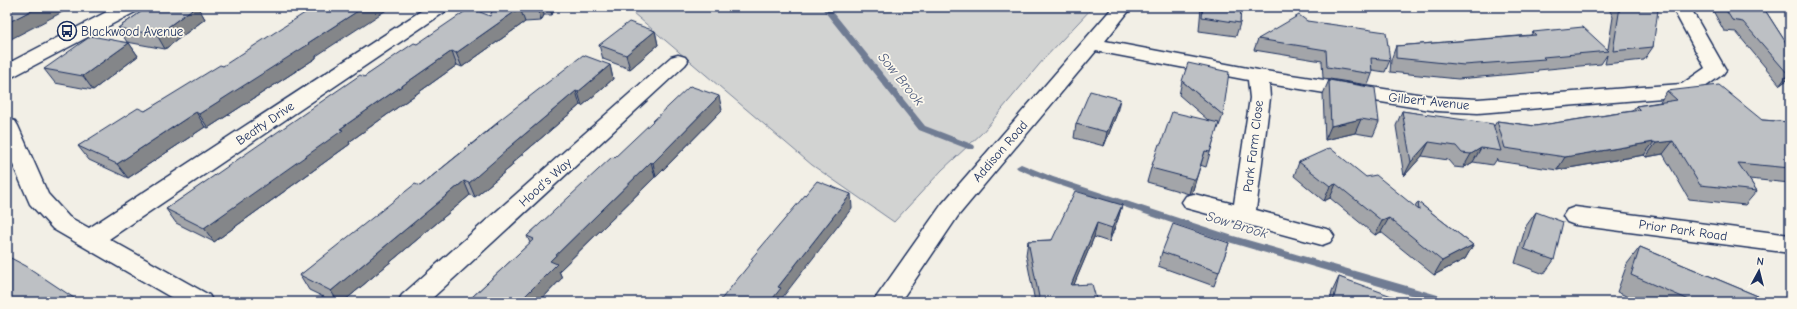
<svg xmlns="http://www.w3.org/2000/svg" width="1797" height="309" viewBox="0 0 1797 309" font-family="'Comic Neue',sans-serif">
<rect width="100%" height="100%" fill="#f2efe6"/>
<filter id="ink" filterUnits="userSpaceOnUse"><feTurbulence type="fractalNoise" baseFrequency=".025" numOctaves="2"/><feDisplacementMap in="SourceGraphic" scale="8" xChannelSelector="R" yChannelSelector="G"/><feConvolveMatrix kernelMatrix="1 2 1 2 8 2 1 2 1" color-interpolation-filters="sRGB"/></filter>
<g filter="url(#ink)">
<path fill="#d2d3d2" stroke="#768198" d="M626,7H1093L1043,60L982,133L942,170L894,222L812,165Z"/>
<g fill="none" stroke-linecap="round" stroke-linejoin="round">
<path fill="#707b93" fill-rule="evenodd" d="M821,7H829L925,126L974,145L975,147L974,149H968L919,130Z
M1021,164L1053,177L1230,235L1448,298L1452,299L1453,302H1434L1225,241L1047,181L1018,169L1016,167Z"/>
<defs>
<path id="minor" d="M116,7H139L137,11L14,76L7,78V64Z
M427,7H448L446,11L109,239L209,295L213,302H179L53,229L30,204L7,151V119L15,121L18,126L48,194L69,217L89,228Z
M1113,7H1132L1105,41L1258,70L1437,97L1478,99L1682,84L1705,68L1672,7H1690L1726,70L1723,74L1694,95L1687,96L1478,113L1437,111L1269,84L1270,98L1256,210L1330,230L1334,236L1330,242L1322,245L1186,208L1182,202L1186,196L1194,194L1234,204L1250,98L1248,80L1096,51L958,216L900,302H873L942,204Z
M678,55L685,57L688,61L685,65L428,302H398L402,295L671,57Z
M1575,207L1790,235V253L1575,225L1567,222L1563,216L1567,210Z"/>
</defs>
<use href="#minor" stroke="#1b2f5e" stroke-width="3"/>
<use href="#minor" fill="#fbf7ec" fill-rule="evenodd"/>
</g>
<path fill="#a3a5a9" stroke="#1b2f5e" d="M7,7L11,39L7,37Z
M148,7H198L205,19L165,49L127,42L118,28Z
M494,7H555L552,15H544L541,21L525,22L462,67L457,65L349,142L350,144L214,242L176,223L166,209L364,77L417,44L490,16Z
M1201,7H1241L1240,23L1236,36L1199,31Z
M1608,7H1656L1653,47L1644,60L1605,64L1607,55L1601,64L1538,70L1537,72L1458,79L1390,72L1391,60L1396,46L1531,35L1533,32L1608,49L1613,17Z
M1711,7H1763L1790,49V78L1780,85L1736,32L1724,31Z
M1307,21L1390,60L1385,72L1372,70V74L1368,85L1323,78L1322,61L1254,50L1258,39Z
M655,31L658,45L630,69L603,59L599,45Z
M129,43L138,56L93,90L55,83L44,69Z
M316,56V58L208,128L205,127L128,178L89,160L78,146L145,111L223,66Z
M610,65L613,79L582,106L580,105L512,163L513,165L475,197L470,195L343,302H334L309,290L300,275L420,186L497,123V122Z
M1329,80L1379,122L1373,136L1355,133L1325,140L1323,94Z
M1182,81L1223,115L1218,129L1217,128L1206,167L1200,165L1192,193L1189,194L1147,182L1151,168L1161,144L1208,120L1179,95Z
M1667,91L1762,120L1790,122V183L1749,179L1757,191L1745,205L1689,199L1663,154L1646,157L1644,155L1557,170L1497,161V159L1493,165L1473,162L1463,168L1454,167L1448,160L1422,156L1404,176L1396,126L1402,111L1494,126L1497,121L1535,126L1632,111L1636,106L1660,102Z
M722,110L656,177H655L559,271L562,278L539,302H465L471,298L530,243L527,236L614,158Z
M1117,113L1104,146L1074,138L1076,124Z
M1299,162L1366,177L1415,207L1418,202L1473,245L1465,259L1434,275L1381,232L1375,235L1330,198L1324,201L1294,176Z
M1122,205L1118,219L1109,242L1094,237L1074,284L1097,302H1035L1026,255L1028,241L1052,240Z
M1536,212L1554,260L1544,274L1515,263L1526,226Z
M1229,243L1214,286L1158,266L1162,252Z
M1640,247L1772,302H1640L1617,292L1627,264Z
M1339,277L1399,302H1330L1332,292Z"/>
<path fill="#848689" stroke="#1b2f5e" d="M38,7H72L11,39L7,33V23Z
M195,7H198L205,19L165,49L157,35Z
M364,7H391L316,56V58L208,128L199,114L308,43Z
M538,7H541L544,15L541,21Z
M549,7H555L552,15Z
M520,8L525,22L462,67L456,53Z
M655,31L658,45L630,69L626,55Z
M129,43L138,56L93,90L83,76Z
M452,51L457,65L349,142L350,144L214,242L204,228L340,129Z
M610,65L613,79L582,106L578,92Z
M1790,73V78L1780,85L1788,74Z
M576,91L580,105L512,163L513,165L475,197L469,183L506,150Z
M719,96L722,110L656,177L653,163Z
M1120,99L1117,113L1104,146L1107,132Z
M196,112L205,127L128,178L117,164Z
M1361,119L1355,133L1325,140L1331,126Z
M1673,141L1663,154L1646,157L1656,143Z
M1429,142L1422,156L1404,176L1411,162Z
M1654,142L1644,155L1557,170L1565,157Z
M1481,148L1473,162L1463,168L1471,154Z
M1205,151L1192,193L1189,194L1193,179Z
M651,162L655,177L559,271L562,278L539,302H519L550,261Z
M464,181L470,195L343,302H338L331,291Z
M1336,184L1330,198L1324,201L1330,186Z
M851,194L852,208L782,298V302H770L778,287Z
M1122,205L1118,219L1109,242L1112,228Z
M1389,218L1381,232L1375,235L1382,221Z
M1097,223L1094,237L1068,299L1071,285Z
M1473,245L1465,259L1434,275L1442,261Z"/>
<path fill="#bdc0c4" stroke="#1b2f5e" d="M7,7H38L7,23Z
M148,7H195L157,35L118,28Z
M314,7H364L308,43L309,44L199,114L196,112L117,164L78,146L138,108L145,111L220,65L223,66Z
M494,7H538L537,8H520L456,53L452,51L340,129L343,130L204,228L166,209L360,75L364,77L414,43L417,44L470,8L490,16Z
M1203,7H1241L1240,23L1202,17Z
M1620,7H1656L1658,10L1653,47L1613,51Z
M1724,7H1763L1790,49V73L1788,74L1743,22L1732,20Z
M1299,15L1307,21L1386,32L1390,60L1371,58L1372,74L1327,67L1326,50L1258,39Z
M629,22L655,31L626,55L599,45Z
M1583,27L1609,51L1543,57L1545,59L1464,65L1396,58V46L1536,35L1533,32Z
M91,36L129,43L83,76L44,69Z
M583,55L610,65L578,92L576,91L506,150H507L469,183L464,181L331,291L300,275L415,184L420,186L498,123L497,122Z
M1188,63L1229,72L1223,115L1182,81Z
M1329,80L1375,88L1379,122L1361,119L1331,126Z
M1719,85L1762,120L1790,122V168L1738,163L1757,191L1700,185L1673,141L1656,143L1654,142L1565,157L1505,148L1497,121L1535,126L1640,110L1636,106L1677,100L1667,91Z
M690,86L719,96L653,163L651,162L550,261L557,264L519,302H465L469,298H471L534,239L527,236L612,157L614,158Z
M1090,91L1120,99L1107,132L1076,124Z
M1402,111L1493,124L1501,151L1481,148L1471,154L1462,153L1456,146L1429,142L1411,162Z
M1172,112L1219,123L1210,152L1205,151L1196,179H1193L1151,168L1159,144H1161Z
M1330,148L1366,177L1376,175L1419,210L1418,202L1473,245L1442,261L1389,218L1382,221L1336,184L1330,186L1299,162Z
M817,181L851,194L778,287L781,288L770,302H719L753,260L751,259Z
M1075,191L1122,205L1112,228L1097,223L1071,285L1092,284L1097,302H1040L1028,241L1052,240Z
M1536,212L1563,222L1554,260L1524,249Z
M1173,224L1229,243L1219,272L1162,252Z
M1640,247L1772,302H1694L1631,275Z
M7,256L26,266L80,302H7Z
M1339,277L1400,299L1399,302H1333Z"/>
</g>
<defs>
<symbol id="bus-ring" viewBox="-11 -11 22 22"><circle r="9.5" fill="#fbf7ec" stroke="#1b2f5e" stroke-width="1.5"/><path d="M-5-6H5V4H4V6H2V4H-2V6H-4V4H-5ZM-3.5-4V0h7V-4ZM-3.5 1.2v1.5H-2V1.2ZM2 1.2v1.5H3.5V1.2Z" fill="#1b2f5e"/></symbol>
</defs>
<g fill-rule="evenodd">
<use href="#bus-ring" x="56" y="20" width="22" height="22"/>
</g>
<g text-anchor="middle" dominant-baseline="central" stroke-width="3.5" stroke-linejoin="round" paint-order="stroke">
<g font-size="13" fill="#1b2f5e" stroke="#fbf7ec" text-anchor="start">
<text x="81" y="31">Blackwood Avenue</text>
</g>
<g font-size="13" fill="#1b2f5e" stroke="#fbf7ec">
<text transform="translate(1429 101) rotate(6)">Gilbert Avenue</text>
<text transform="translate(265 123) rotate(-34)">Beatty Drive</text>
<text transform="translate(1253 146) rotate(-83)">Park Farm Close</text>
<text transform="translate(1000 151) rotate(-49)">Addison Road</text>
<text transform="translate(545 182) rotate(-42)">Hood's Way</text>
<text transform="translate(1683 230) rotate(8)">Prior Park Road</text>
</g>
<g font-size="14" font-style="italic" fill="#465579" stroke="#fbf7ec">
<text transform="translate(901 79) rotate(51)">Sow Brook</text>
<text transform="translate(1237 225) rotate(17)">Sow Brook</text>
</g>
</g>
<rect width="1797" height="309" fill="none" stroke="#fbf7ec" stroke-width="24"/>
<rect x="12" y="12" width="1773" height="285" fill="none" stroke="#1b2f5e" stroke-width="1.5" filter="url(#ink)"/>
<g transform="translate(1759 271) rotate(7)" stroke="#fbf7ec" stroke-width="3" paint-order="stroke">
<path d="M0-3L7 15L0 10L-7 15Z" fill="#1b2f5e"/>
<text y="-6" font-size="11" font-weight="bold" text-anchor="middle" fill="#1b2f5e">N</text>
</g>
</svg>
